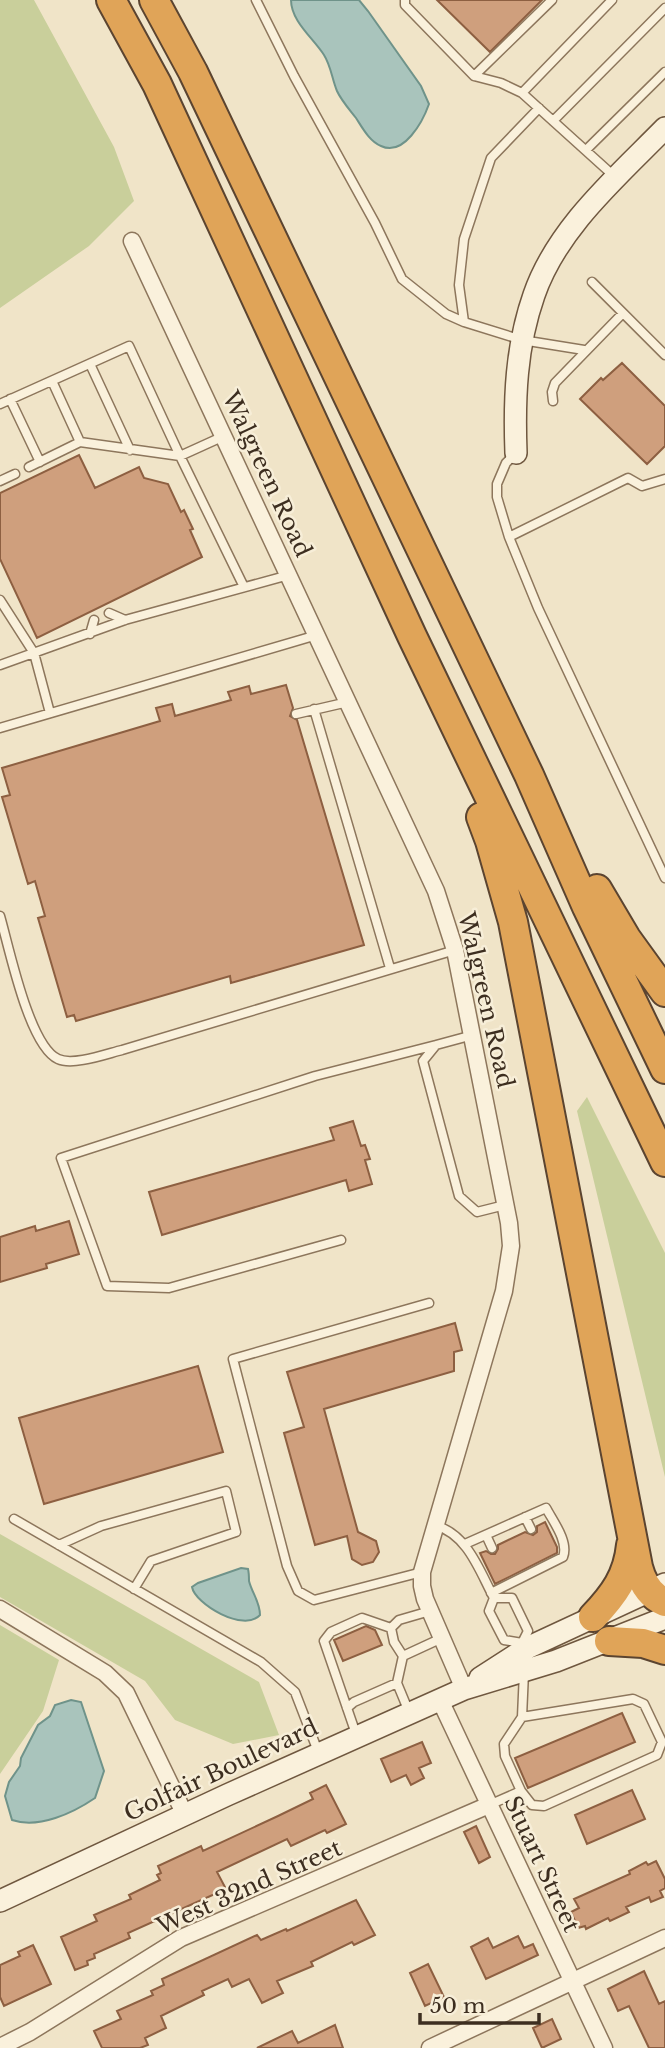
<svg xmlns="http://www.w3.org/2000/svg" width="665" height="2048" viewBox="0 0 665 2048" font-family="'Libre Baskerville',serif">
<rect width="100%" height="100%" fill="#f0e4c8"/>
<path fill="#c9cf9b" d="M0,0H34L114,147L134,201L89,246L0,308Z
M587,1097L665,1253V1477L577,1111Z
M0,1534L259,1682L279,1735L233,1744L175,1720L145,1681L0,1597Z
M0,1625L59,1660L43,1711L0,1774Z"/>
<path fill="#a9c4bc" stroke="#6f938a" stroke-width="2" d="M291,0H359L368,11L421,86L429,104C423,121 404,157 381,146C369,141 362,127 356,118C349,109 341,100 337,91C332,79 331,66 324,55C313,38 291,21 291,0Z
M241,1568L248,1569C249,1573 249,1577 249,1581C252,1593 260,1602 260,1615C244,1633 195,1604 192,1587L198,1583Z
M71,1700L81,1702L104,1771L95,1798C73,1813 39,1829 12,1820L5,1796L9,1782L20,1766L21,1758L38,1725L50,1716L55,1705Z"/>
<path fill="#cf9f7d" stroke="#8d5f41" stroke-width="2" d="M437,0H542L490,52Z
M622,363L665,406V446L647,464L580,399L601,378L603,380Z
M79,455L95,488L139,467L144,478L168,484L181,512L184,510L193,529L190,530L202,557L37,638L0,559V493Z
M286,685L293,708L290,716L297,720L364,945L231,983L230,976L76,1021L74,1015L67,1017L38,918L45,916L35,881L28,884L2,797L10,795L2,768L160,721L156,708L172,704L175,716L231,700L228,692L249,686L251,694Z
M353,1121L361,1146L365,1145L370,1159L365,1160L372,1184L349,1191L346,1180L162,1235L149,1192L334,1140L330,1128Z
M69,1221L79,1254L46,1264L47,1268L0,1282V1237L35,1226L36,1231Z
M455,1323L462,1350L454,1352V1371L324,1409L358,1532L376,1541L379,1552L373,1562L362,1565L352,1559L347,1536L315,1545L284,1433L304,1427L287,1372Z
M198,1366L223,1452L44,1504L19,1418Z
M545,1522L557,1547V1553L495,1584L480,1553L486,1551L491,1554H495L498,1549V1545L525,1532L533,1535L537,1532V1526Z
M366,1626L375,1630L382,1645L343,1661L334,1640Z
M622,1713L635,1742L528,1788L515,1758Z
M422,1742L431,1763L419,1768L424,1778L411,1785L406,1775L391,1782L381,1759Z
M326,1785L346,1824L327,1833L325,1830L291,1846L287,1839L217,1872L226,1889L128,1933L130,1938L94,1954L95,1958L87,1961L88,1965L75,1970L61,1937L97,1921L94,1915L131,1899L129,1895L160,1880L157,1875L161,1873L158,1866L201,1846L203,1851L278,1816L313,1799L310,1793Z
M632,1790L645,1819L587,1844L575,1815Z
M476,1826L490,1857L479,1863L464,1832Z
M656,1861L665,1879V1888L660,1891L663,1897L651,1902L649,1897L626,1907L629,1912L610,1921L608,1918L586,1929L585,1926L578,1928L571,1912L579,1908L574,1899L630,1874L629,1871L646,1862L648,1865Z
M356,1900L375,1935L354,1945L352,1942L311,1962L313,1966L277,1981L283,1993L262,2003L249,1979L232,1987L228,1979L202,1991L204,1995L161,2016L166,2028L145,2038L148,2045L140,2048H102L94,2031L121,2019L117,2011L153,1995L151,1991L164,1985L162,1979L257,1935L261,1940L286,1929L287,1931Z
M518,1936L524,1948L533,1944L538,1955L486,1979L471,1947L488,1938L493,1948Z
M33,1945L51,1984L4,2006L0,1997V1965L20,1956L18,1952Z
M428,1964L444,1997L425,2006L410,1973Z
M644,1971L659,2004L665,2001V2048H649L629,2006L618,2011L608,1989Z
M552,2019L561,2039L542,2048L533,2028Z
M335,2025L343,2048H257L292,2031L298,2043Z"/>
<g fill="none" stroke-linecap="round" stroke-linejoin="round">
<defs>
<path id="lane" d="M256,0L294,76L375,223L402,279L446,314L464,322L522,340L584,350
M405,0V5L474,76L501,83L522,93L615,177
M474,76L552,0
M522,93L612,0
M553,121L665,8
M586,150L665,72
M592,282L665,355
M464,322L459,285L464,239L491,158L539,108
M90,364L130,450
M52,381L80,442
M10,399L40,462
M553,401L552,392L555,383L623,313
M0,404L129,346L180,456L224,436
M515,454L506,463L497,484V497L509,537L538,608L665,878
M29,467L80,442L180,456L244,587
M0,481L15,474
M509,537L628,478L642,486L665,479
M0,600L34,653L50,713
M109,613L125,620
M90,634L94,620
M0,665L125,620L289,575
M314,709L390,968
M296,714L348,702
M0,728L317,635
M0,916C9,947 29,1046 58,1059C73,1066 106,1054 122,1050L455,950
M473,1035L436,1045L423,1061L459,1196L477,1212L505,1205
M341,1240L169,1288L107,1286L61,1158L315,1076L436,1045
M525,1517L531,1529
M14,1519L261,1662L295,1692L319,1754
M435,1525C468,1535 479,1570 494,1598L489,1611L504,1640L522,1643
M486,1535L492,1548
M465,1544L546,1508C553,1521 569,1542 563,1557L491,1593
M59,1545L101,1526L226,1491L236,1532L151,1561L134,1589
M422,1572L314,1600L298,1591L287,1566L233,1359L429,1303
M494,1598H512L528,1631L522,1643
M391,1628L394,1642L403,1656
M347,1708L354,1702L397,1683
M409,1712L397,1683L403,1656L442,1638
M356,1734L324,1641L331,1632L362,1618L391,1628L399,1620L430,1611
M521,1791L532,1805L544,1806L657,1755L662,1742L644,1704L633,1699L522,1717
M489,1805L521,1791L505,1756L504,1744L522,1717L524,1672"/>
<path id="street" d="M132,241L436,891L455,950L509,1223L511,1246L504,1291L422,1572V1586L425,1599L464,1689
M0,1609L105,1673L126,1693L185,1815
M440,1700L604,2048
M0,2047L30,2032L181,1938L489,1805
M430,2048L665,1938"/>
<path id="secondary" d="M516,453C514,399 516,346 534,295C557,228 617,177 665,128
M480,1678L525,1649L665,1584
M0,1901L227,1795L464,1689L556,1661L665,1618"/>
<path id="highway" d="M111,0L157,84L412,636L665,1162
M154,0L193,72L529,775L587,907L665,1069
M481,817L490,841L513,922L638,1567C642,1582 650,1596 665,1602
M597,889L626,938L665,992
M593,1617C614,1595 628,1576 631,1545
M609,1641L643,1643L665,1650"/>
</defs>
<use href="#lane" stroke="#8d765c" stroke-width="11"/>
<use href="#street" stroke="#8d765c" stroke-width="19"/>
<use href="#secondary" stroke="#6f573f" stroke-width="24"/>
<use href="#highway" stroke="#5b4430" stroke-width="32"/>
<use href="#lane" stroke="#faf1dc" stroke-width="8"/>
<use href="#street" stroke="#faf1dc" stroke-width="16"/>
<use href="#secondary" stroke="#faf1dc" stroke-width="21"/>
<use href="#highway" stroke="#e0a458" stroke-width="28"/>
</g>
<g text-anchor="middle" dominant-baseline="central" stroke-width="5" stroke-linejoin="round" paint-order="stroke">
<g font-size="23" fill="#3d2e20" stroke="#f7eed8">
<text transform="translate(267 474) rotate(65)">Walgreen Road</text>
<text transform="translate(486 1000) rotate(77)">Walgreen Road</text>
<text transform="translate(221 1770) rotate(-25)">Golfair Boulevard</text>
<text transform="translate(542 1864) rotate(65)">Stuart Street</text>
<text transform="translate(249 1887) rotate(-24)">West 32nd Street</text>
</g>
</g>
<path d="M420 2013v10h119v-10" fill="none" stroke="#3d2e20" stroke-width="3.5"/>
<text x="430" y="2013" font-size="21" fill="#3d2e20" stroke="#f7eed8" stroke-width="5" paint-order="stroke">50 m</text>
</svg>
